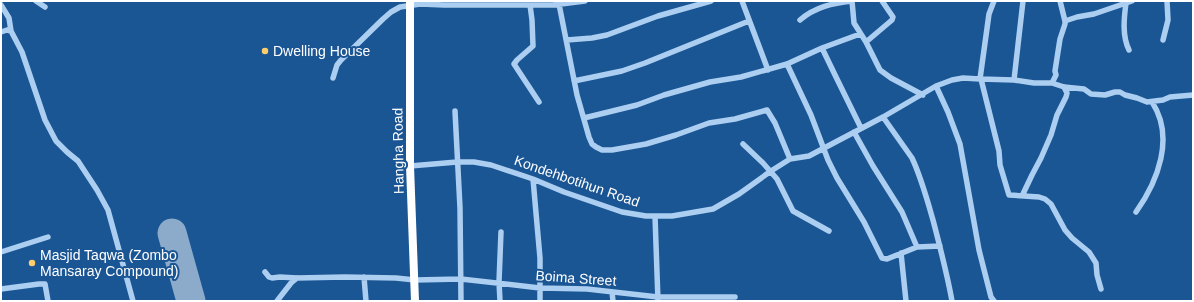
<svg xmlns="http://www.w3.org/2000/svg" width="1194" height="302" viewBox="0 0 1194 302" font-family="Helvetica,sans-serif">
<rect width="100%" height="100%" fill="#1a5594"/>
<g fill="none" stroke-linecap="round" stroke-linejoin="round">
<path stroke="#8caaca" stroke-width="29" d="M172,233L191,301"/>
<path stroke="#accef0" stroke-width="5.5" d="M36,1L45,7
M742,1L768,70
M1060,1L1065,21
M1126,3C1124,18 1122,36 1129,50
M559,4L577,95L589,137L592,144L596,147L602,150H612L646,144L676,135L709,123L735,119L767,110L775,123L790,159
M1,5L9,18L11,31L22,52L45,120L56,141L67,152L78,161L97,190L108,210L133,301
M530,5L532,20L533,46L517,60L514,64L539,102
M800,20C815,7 833,3 852,1L854,23L866,42L880,70L891,78L923,95
M1,32L7,30L11,31
M567,40L592,38L607,35L658,16L711,1
M1163,40L1168,20L1167,1
M866,42L892,20L893,17L882,1
M822,48L836,77L861,128
M787,64L811,115L828,160L837,178L864,222L882,258L887,259L917,247L940,246
M333,78L337,65L341,60L383,19L391,12L400,7L420,4L444,5H553L585,1
M980,79L989,14L994,1
M981,79L999,151L1000,165L1009,195L1039,197L1045,199L1051,204L1065,230L1072,238L1089,252L1096,263L1097,275L1101,289
M1014,80L1023,1
M574,81L622,71L645,63L749,21
M1052,83L1056,75L1055,71L1060,39L1065,24V21L1077,17L1094,14L1132,1
M936,86L948,112L960,144L979,250L991,297L994,301
M455,111L460,208L461,301
M883,117L912,158C921,177 927,199 933,220C940,247 947,273 952,301
M584,118L637,105L664,95L710,82L741,77L787,64L822,48L860,34
M854,132L873,166L902,212L917,247
M743,144L763,163L777,179L793,211L829,231
M410,166L457,162H474L491,165L533,179L564,192L622,212L646,216H672L713,209L739,194L771,171L790,159L809,156L883,117L936,86L952,80L963,78L980,79L1014,80L1034,83H1052L1064,87L1084,89L1091,94L1105,95L1115,92H1120L1125,95L1137,98L1147,102L1163,100L1170,97L1193,95
M533,179L540,258V301
M1022,196L1032,175L1041,158L1051,135L1057,115L1066,97L1067,93L1064,87
M1136,212C1158,181 1175,137 1152,102
M655,216L658,301
M1,252L48,237
M901,253L906,301
M265,272L269,277L272,278L280,277L297,278L345,277L396,278L415,280L461,279L540,288L587,289L658,297H735
M364,277L366,301
M1,289L39,284H45L48,301
M612,292L613,301
M277,301L291,283L297,278
M500,301L499,282L501,232"/>
<path stroke="#fff" stroke-width="8" d="M410,1V166L415,301"/>
</g>
<g fill="#ffcd6b" stroke="#1a5594" stroke-width="1.5">
<circle cx="265" cy="51" r="4"/>
<circle cx="32" cy="263" r="4"/>
</g>
<g text-anchor="middle" dominant-baseline="central" stroke-width="4" stroke-linejoin="round" paint-order="stroke">
<g font-size="14" fill="#fff" stroke="#1a5594" text-anchor="start">
<text x="273" y="51">Dwelling House</text>
<text x="40" y="255">Masjid Taqwa (Zombo<tspan x="40" dy="16">Mansaray Compound)</tspan></text>
</g>
<g font-size="14" fill="#fff" stroke="#1a5594">
<text transform="translate(398 151) rotate(-91)">Hangha Road</text>
<text transform="translate(577 181) rotate(19)">Kondehbotihun Road</text>
<text transform="translate(576 278) rotate(4)">Boima Street</text>
</g>
</g>
<rect width="1194" height="302" fill="none" stroke="#ffffff" stroke-width="4"/>
</svg>
